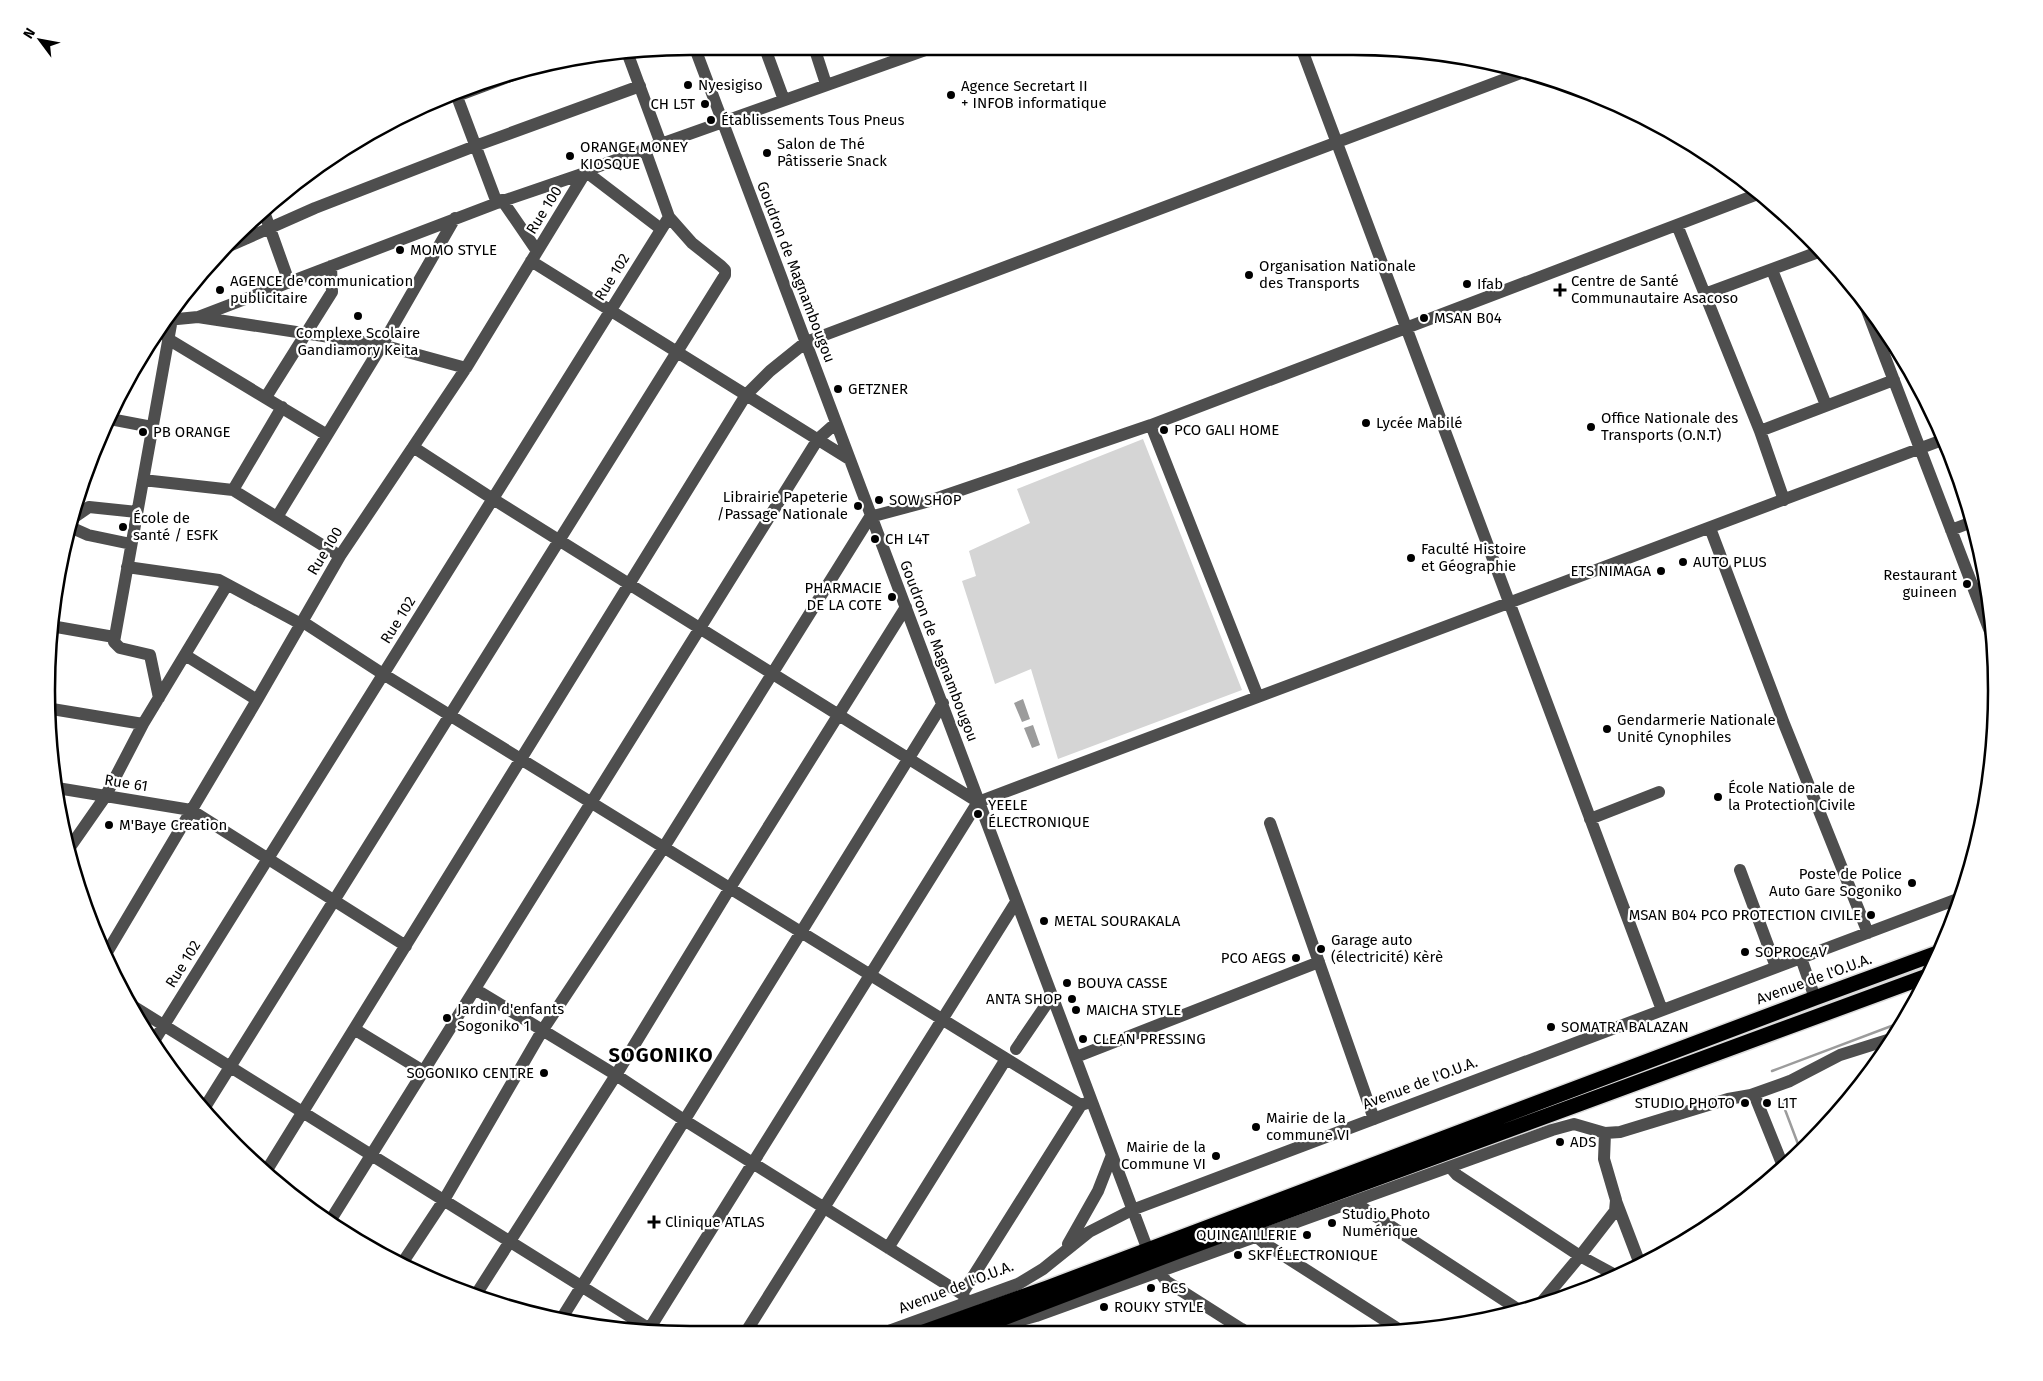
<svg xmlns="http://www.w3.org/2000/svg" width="2043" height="1381" viewBox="0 0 2043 1381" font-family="'Fira Sans',sans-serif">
<rect width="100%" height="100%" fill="#fff"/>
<path fill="#d5d5d5" d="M1143,439L1242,690L1058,759L1031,669L995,684L962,581L976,576L969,551L1030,523L1017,489Z"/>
<path fill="#9c9c9c" d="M1023,699L1030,719L1022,722L1014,703Z
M1033,725L1040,745L1032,748L1024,728Z"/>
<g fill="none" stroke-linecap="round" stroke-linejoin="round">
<path stroke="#9c9c9c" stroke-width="2.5" d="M1772,1071L1902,1022
M1781,1099L1801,1152"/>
<defs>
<path id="highway" d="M915,1335L1047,1288L1815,998L1940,952
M959,1335L1179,1251L1927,976"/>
</defs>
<use href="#highway" stroke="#dbdbdb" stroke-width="18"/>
<path stroke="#4e4e4e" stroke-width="12" d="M1301,47L1662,1010
M815,50L826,84
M696,51L1152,1261L1166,1281L1251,1335
M766,51L784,100
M627,52L661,144
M456,94L497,203
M457,96L521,72
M585,171L661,229
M502,200L537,251
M263,209L289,282
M1677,225L1760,431L1784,500
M229,246L315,208L475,146L640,86
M531,261L849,459
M1772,270L1826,405
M1705,294L1821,251
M1865,305L1991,634
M198,317L382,345L466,368
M167,320L198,317L497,203L585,173V171L928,49
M168,339L327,435
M266,397L332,292L331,266
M110,419L152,427
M1151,425L1258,697
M1760,431L1894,380
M413,447L493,499L978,802
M143,480L233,490L340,556
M233,490L282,407
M277,517L382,345L455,218
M73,518L89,507L137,512
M70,527L88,535L131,544
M1710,528L1783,721L1868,933
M1951,530L1972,522
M127,567L219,580L301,624
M303,622L383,674L1081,1105
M51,626L114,637
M185,655L257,700
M159,698L150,655L120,648L114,642L172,319
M52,709L143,724
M57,788L191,810L406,946
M1590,819L1659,792
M1270,823L1374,1119
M68,850L105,797L143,724L227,585
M1740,870L1776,967
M106,954L257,700L340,556L466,368L585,173
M1801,958L1815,998
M475,989L616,1075L684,1120L962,1294L972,1309
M128,1003L653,1331
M354,1029L423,1071
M154,1041L669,217
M1016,1049L1052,996
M1076,1057L1319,962
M1754,1094L1783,1166
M205,1107L725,275V270L721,266L692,243L669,217L645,150
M1450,1167L1457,1175L1580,1256L1617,1276
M265,1173L746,395L770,371L806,342L1521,73
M1616,1201L1640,1264
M1354,1202L1519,1310
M330,1221L818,439L836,423
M1257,1237L1264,1243L1400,1330
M1068,1244L1098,1191L1112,1155
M888,1248L1006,1059
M401,1265L444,1200L542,1031L664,847L870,517L926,502L1151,425L1758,194
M477,1293L616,1075L730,888L906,607
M962,1294L1081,1105L1087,1103
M1540,1304L1580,1256L1615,1211L1616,1200L1604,1159L1605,1133
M560,1321L943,703
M994,1325L1011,1323L1036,1316L1552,1130L1574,1124L1605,1133L1620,1132L1728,1099L1751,1095L1790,1081L1840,1055L1894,1038
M648,1331L978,802L1945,439
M744,1335L1016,902
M878,1335L1018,1284L1043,1269L1089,1232L1132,1210L1960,898
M1002,1335L1010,1329L1011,1323
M1226,1335L1242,1329"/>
<use href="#highway" stroke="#000" stroke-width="15"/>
</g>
<g fill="#000" stroke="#fff" stroke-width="2">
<circle cx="688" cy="85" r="5"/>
<circle cx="951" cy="95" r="5"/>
<circle cx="705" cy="104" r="5"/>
<circle cx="711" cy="120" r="5"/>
<circle cx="767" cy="153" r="5"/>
<circle cx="570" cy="156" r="5"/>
<circle cx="400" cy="250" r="5"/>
<circle cx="1249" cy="275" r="5"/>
<circle cx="1467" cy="284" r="5"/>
<circle cx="220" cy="290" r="5"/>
<path d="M1557.5 282.5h5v5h5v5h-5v5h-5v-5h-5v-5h5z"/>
<circle cx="358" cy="316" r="5"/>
<circle cx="1424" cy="318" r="5"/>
<circle cx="838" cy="389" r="5"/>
<circle cx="1366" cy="423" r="5"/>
<circle cx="1591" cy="427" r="5"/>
<circle cx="1164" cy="430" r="5"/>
<circle cx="143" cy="432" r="5"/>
<circle cx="879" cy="500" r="5"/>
<circle cx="858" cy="506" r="5"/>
<circle cx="123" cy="527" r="5"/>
<circle cx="875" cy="539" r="5"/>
<circle cx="1411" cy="558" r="5"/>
<circle cx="1683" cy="562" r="5"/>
<circle cx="1661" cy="571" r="5"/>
<circle cx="1967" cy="584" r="5"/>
<circle cx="892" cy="597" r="5"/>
<circle cx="1607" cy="729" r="5"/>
<circle cx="1718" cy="797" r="5"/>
<circle cx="978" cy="814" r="5"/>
<circle cx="109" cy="825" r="5"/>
<circle cx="1912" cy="883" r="5"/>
<circle cx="1871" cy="915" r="5"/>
<circle cx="1044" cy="921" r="5"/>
<circle cx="1321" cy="949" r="5"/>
<circle cx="1745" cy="952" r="5"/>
<circle cx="1296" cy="958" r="5"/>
<circle cx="1067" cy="983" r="5"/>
<circle cx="1072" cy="999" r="5"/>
<circle cx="1076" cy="1010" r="5"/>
<circle cx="447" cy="1018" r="5"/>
<circle cx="1551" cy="1027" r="5"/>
<circle cx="1083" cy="1039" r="5"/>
<circle cx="544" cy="1073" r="5"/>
<circle cx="1745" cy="1103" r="5"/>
<circle cx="1767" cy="1103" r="5"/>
<circle cx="1256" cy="1127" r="5"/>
<circle cx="1560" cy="1142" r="5"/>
<circle cx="1216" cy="1156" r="5"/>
<path d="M651.5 1214.5h5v5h5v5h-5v5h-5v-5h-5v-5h5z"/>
<circle cx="1332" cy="1223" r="5"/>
<circle cx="1307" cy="1235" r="5"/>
<circle cx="1238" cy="1255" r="5"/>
<circle cx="1151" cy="1288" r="5"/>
<circle cx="1104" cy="1307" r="5"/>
</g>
<g text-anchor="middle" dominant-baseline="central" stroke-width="4.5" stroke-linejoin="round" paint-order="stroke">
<g font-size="15" fill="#000" stroke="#fff" text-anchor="start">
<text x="698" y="85">Nyesigiso</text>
<text x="961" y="86">Agence Secretart II<tspan x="961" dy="17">+ INFOB informatique</tspan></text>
<text x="695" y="104" text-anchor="end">CH L5T</text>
<text x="721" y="120">Établissements Tous Pneus</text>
<text x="777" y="144">Salon de Thé<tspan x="777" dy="17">Pâtisserie Snack</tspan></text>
<text x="580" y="147">ORANGE MONEY<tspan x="580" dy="17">KIOSQUE</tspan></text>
<text x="410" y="250">MOMO STYLE</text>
<text x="1259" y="266">Organisation Nationale<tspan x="1259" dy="17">des Transports</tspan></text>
<text x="230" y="281">AGENCE de communication<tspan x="230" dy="17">publicitaire</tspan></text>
<text x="1571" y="281">Centre de Santé<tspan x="1571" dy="17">Communautaire Asacoso</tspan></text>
<text x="1477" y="284">Ifab</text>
<text x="1434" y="318">MSAN B04</text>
<text x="358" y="333" text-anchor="middle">Complexe Scolaire<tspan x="358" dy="17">Gandiamory Keita</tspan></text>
<text x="848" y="389">GETZNER</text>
<text x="1601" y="418">Office Nationale des<tspan x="1601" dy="17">Transports (O.N.T)</tspan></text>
<text x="1376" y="423">Lycée Mabilé</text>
<text x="1174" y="430">PCO GALI HOME</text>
<text x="153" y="432">PB ORANGE</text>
<text x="848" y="497" text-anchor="end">Librairie Papeterie<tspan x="848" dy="17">/Passage Nationale</tspan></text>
<text x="889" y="500">SOW SHOP</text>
<text x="133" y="518">École de<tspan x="133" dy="17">santé / ESFK</tspan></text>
<text x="885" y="539">CH L4T</text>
<text x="1421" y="549">Faculté Histoire<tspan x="1421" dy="17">et Géographie</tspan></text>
<text x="1693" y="562">AUTO PLUS</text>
<text x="1651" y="571" text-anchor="end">ETS NIMAGA</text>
<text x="1957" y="575" text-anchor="end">Restaurant<tspan x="1957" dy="17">guineen</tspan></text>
<text x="882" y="588" text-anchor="end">PHARMACIE<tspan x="882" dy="17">DE LA COTE</tspan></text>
<text x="1617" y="720">Gendarmerie Nationale<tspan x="1617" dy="17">Unité Cynophiles</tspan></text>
<text x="1728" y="788">École Nationale de<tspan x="1728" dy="17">la Protection Civile</tspan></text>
<text x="988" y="805">YEELE<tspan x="988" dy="17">ÉLECTRONIQUE</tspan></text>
<text x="119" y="825">M'Baye Creation</text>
<text x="1902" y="874" text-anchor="end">Poste de Police<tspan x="1902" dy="17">Auto Gare Sogoniko</tspan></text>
<text x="1861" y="915" text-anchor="end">MSAN B04 PCO PROTECTION CIVILE</text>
<text x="1054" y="921">METAL SOURAKALA</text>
<text x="1331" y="940">Garage auto<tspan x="1331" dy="17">(électricité) Kèrè</tspan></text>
<text x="1755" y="952">SOPROCAV</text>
<text x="1286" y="958" text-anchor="end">PCO AEGS</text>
<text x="1077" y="983">BOUYA CASSE</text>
<text x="1062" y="999" text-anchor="end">ANTA SHOP</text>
<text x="457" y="1009">Jardin d'enfants<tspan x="457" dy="17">Sogoniko 1</tspan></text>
<text x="1086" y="1010">MAICHA STYLE</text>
<text x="1561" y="1027">SOMATRA BALAZAN</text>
<text x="1093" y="1039">CLEAN PRESSING</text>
<text x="534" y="1073" text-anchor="end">SOGONIKO CENTRE</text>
<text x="1735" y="1103" text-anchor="end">STUDIO PHOTO</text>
<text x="1777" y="1103">L1T</text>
<text x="1266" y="1118">Mairie de la<tspan x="1266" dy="17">commune VI</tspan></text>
<text x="1570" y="1142">ADS</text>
<text x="1206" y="1147" text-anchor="end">Mairie de la<tspan x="1206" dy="17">Commune VI</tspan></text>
<text x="1342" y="1214">Studio Photo<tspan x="1342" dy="17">Numérique</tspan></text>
<text x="665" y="1222">Clinique ATLAS</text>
<text x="1297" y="1235" text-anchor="end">QUINCAILLERIE</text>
<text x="1248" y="1255">SKF ÉLECTRONIQUE</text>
<text x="1161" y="1288">BCS</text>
<text x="1114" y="1307">ROUKY STYLE</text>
</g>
<g font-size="15" fill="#000" stroke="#fff">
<text transform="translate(544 210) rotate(-58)">Rue 100</text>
<text transform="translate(796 272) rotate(69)">Goudron de Magnambougou</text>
<text transform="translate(612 277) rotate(-58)">Rue 102</text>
<text transform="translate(325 551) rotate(-59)">Rue 100</text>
<text transform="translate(398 620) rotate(-58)">Rue 102</text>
<text transform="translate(939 651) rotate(69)">Goudron de Magnambougou</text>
<text transform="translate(126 783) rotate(9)">Rue 61</text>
<text transform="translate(183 964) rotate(-58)">Rue 102</text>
<text transform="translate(1814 979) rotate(-20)">Avenue de l'O.U.A.</text>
<text transform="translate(1420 1083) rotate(-21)">Avenue de l'O.U.A.</text>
<text transform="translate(956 1287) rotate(-21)">Avenue de l'O.U.A.</text>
</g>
<g font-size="20" font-weight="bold" letter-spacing="1" fill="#000" stroke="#fff">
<text x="661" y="1055">SOGONIKO</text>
</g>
</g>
<path d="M0 0H2043V1381H0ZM690 55H1353A635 635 0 0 1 1988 690V691A635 635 0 0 1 1353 1326H690A635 635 0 0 1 55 691V690A635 635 0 0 1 690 55Z" fill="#fff" fill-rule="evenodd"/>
<path fill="none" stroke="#000" stroke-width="2.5" d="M690 55H1353A635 635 0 0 1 1988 690V691A635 635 0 0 1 1353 1326H690A635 635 0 0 1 55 691V690A635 635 0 0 1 690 55Z"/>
<g transform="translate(40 40) rotate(302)" stroke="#ffffff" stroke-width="4" paint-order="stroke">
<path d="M0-4L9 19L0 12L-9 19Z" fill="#000000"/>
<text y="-8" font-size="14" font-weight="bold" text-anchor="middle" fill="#000000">N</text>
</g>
</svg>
